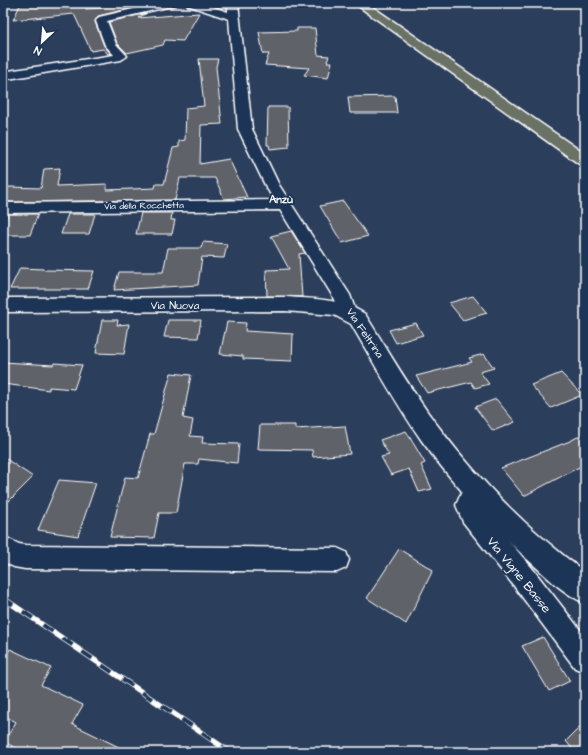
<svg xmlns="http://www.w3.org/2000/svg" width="588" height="755" viewBox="0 0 588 755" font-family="'Architects Daughter',sans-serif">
<rect width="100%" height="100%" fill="#2b3e5b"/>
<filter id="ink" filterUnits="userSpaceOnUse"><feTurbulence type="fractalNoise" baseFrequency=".025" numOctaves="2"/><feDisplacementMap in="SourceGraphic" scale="8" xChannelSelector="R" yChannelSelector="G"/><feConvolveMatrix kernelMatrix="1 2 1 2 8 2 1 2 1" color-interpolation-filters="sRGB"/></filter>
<g filter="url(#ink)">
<path fill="#61626b" stroke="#fff" d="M21,3H86V9L102,8L103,3H152L98,16L95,22L104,46L111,54H108L103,49L91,51L74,14L13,20Z
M147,13L138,18L199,13L183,41L165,40L163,45L127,53L117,43L109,22Z
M297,28H315L318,55L329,56L327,62H332L328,78L304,75L309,68L265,65L269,54H263L259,32L297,31Z
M199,59H218L216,67L222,124L201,125L200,164L229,159L247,197L224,199L215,178H180L175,200L3,202V190H6L9,187L41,188L44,169L60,168L57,186L107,184V190L155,188L156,184H164L173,148L179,147V141L185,140L186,108L204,106Z
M395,96L397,113H350L348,97Z
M268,107H288L289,147L270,149L269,145H267Z
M343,201L368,236L342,243L320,206Z
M141,213H172L171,220H175L172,234H136Z
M8,214H38L30,235H3V224Z
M68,214H95L89,234H61Z
M291,231L305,253L299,254L302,297L267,296L266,270L289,269L271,236Z
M203,242L227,244L224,258L202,257L198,285L114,290L119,272H163L168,248H201Z
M20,268L44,269V270L94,271L88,289H10Z
M473,296L487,313L463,320L449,303Z
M102,320H118L117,325L129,324L124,354L96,353Z
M168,320H201L198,338L164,337Z
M227,322L246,323L245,331L293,334L292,361L243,359V356L220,354Z
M416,323L423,335L396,343L389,330Z
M484,354L494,368L480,372L489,384L475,388L471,382L427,393L416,376L472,362L469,358Z
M3,362L53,365L54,363L82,365L74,389L49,387V390L3,384Z
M171,373L191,375L183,418L193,420L190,436L203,437L202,443L239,444L237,463L199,459L198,464H185L176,513H159L154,538L110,537L125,477L138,478L150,434H154Z
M561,373L582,395L551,408L531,385Z
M496,399L515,422L493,431L475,407Z
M260,425H295V429L345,426L350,454L313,457L312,450L258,449Z
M406,431L425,463L421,465L432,489L419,492L409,469L391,475L381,457L389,455L380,440Z
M585,433V464L524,496L501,468L570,441Z
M3,457L33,477L3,507Z
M59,480L96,483L78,536L38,530Z
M399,549L433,570L406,624L367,598Z
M543,637L570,681L549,691L522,646Z
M10,649L51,668L41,685L83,705L72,724L129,752H24L4,742L16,722L3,715V660Z
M585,722V752H575L566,741Z"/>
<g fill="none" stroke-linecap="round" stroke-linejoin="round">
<defs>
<path id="minor" d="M159,3H177L176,5L107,21L116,44L127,56L121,60L8,79L3,76L4,72L8,71L114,55L105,45L96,21L99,17Z
M186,3H201L228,12V3H238L252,129L279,185L350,295L356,312L353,317L347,318L341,317L332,295L280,210L3,213V203L274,200L265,185L238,129L229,19L187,5Z
M475,477L483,480L486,487L480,505L481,508L532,568L585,636V672L575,668L514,586L463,522L456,505L467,480Z
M3,536L19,544L25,545L337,548L346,552L349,560L346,568L337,572L25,569L14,567L3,562Z"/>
<path id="tertiary" d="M285,297C313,299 340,298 365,314C389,352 411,391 438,426C479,481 530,531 585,572V603C563,594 545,575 527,559C489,523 453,484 422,441C396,404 374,363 351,324L334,315L285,311L3,312V298Z"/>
<path id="primary" d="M354,3H367L585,154V166L579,164Z"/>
</defs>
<use href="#minor" stroke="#fff" stroke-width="3"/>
<use href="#tertiary" stroke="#fff" stroke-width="3"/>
<use href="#primary" stroke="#fff" stroke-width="3"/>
<use href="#minor" fill="#1d3557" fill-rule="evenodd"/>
<use href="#tertiary" fill="#1d3557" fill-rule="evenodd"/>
<use href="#primary" fill="#6a7165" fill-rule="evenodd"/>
<defs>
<path id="rail" d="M3,598L230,752"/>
</defs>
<use href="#rail" stroke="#fff" stroke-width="5.5"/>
<use href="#rail" stroke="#1d3557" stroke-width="4" stroke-dasharray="12" stroke-linecap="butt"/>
</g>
</g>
<g text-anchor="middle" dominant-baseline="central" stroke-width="4" stroke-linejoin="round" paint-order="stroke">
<g font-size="9" fill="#fff" stroke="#1d3557">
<text transform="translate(144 206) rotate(-1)">Via della Rocchetta</text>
</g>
<g font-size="11" font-weight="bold" fill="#fff" stroke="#1d3557">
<text x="281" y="199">Anzù</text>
</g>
<g font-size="11" fill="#fff" stroke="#1d3557">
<text x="175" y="305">Via Nuova</text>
<text transform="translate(365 333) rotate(56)">Via Feltrina</text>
</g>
<g font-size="13" fill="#fff" stroke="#1d3557">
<text transform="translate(519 575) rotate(51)">Via Vigne Basse</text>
</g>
</g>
<rect width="588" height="755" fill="none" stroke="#1d3557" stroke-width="16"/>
<rect x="8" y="8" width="572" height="739" fill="none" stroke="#fff" stroke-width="1.5" filter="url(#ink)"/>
<g transform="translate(42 42) rotate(206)" stroke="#1d3557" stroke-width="3" paint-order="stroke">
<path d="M0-3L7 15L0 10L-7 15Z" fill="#ffffff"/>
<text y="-6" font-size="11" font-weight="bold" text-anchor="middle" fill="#ffffff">N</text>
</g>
</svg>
